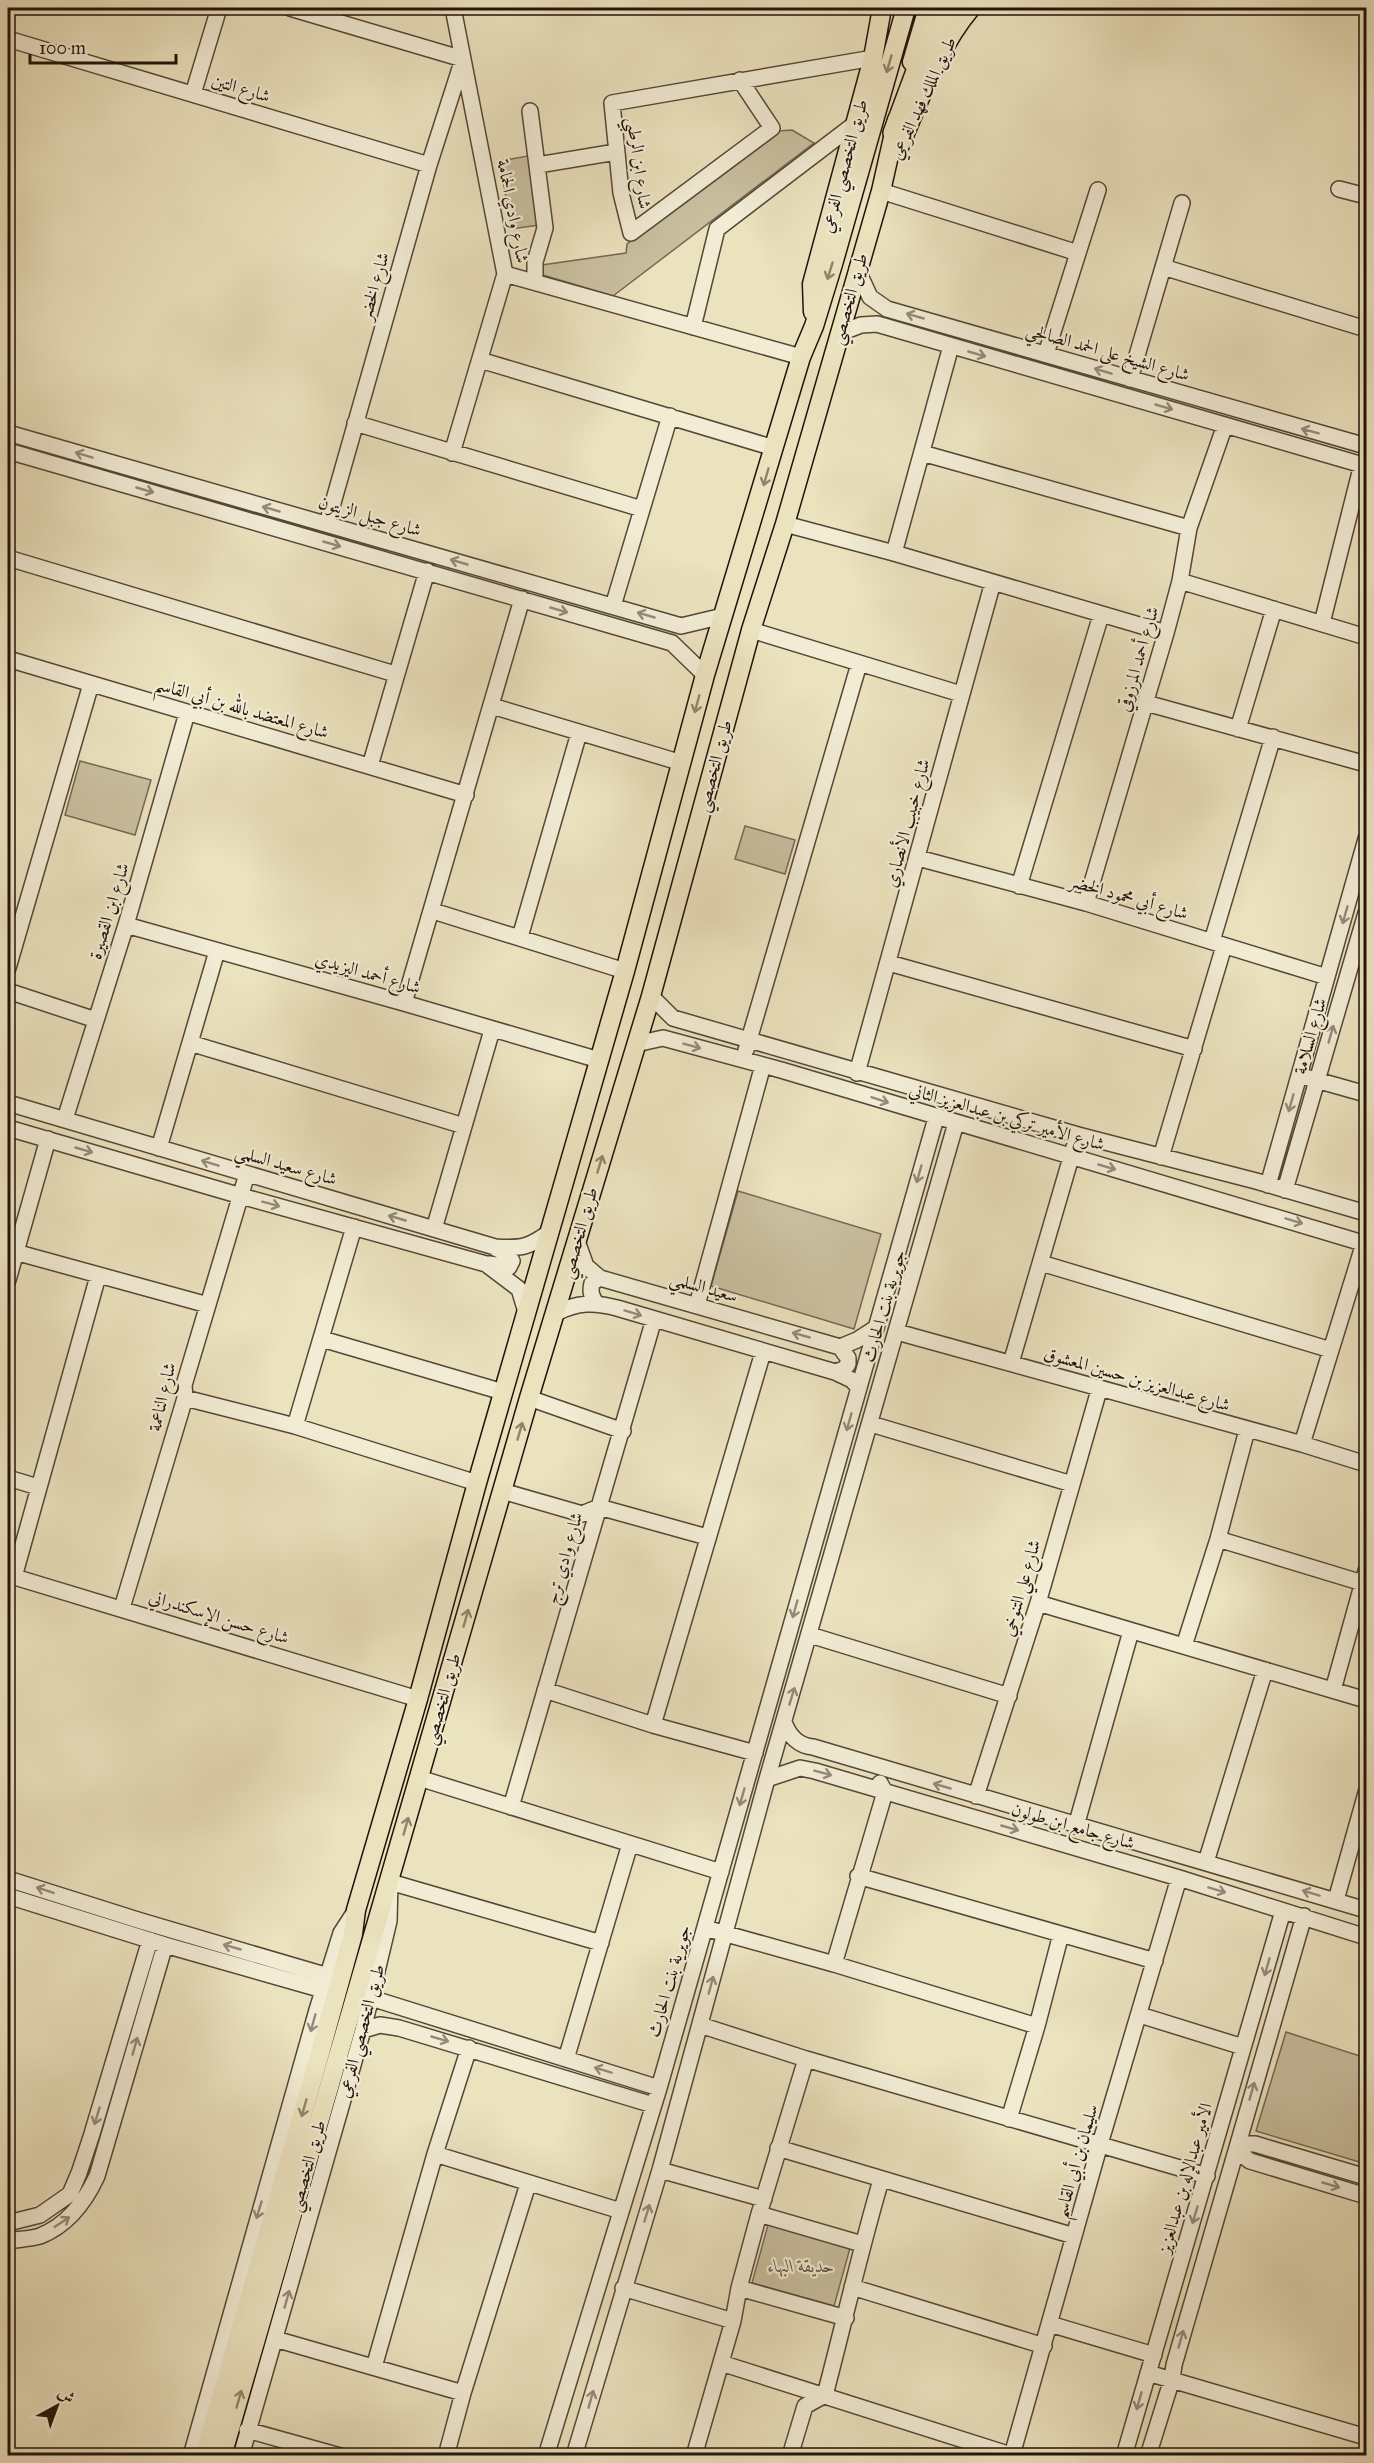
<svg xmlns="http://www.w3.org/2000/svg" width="1374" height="2463" viewBox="0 0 1374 2463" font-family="'IM FELL Great Primer',Amiri,serif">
<rect width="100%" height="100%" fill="#ebe2be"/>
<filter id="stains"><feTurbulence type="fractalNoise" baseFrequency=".00333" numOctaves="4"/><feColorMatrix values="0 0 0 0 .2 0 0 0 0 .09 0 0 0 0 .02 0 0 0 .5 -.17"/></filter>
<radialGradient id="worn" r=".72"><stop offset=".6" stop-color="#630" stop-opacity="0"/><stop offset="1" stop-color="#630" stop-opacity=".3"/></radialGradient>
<path fill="#c9bf9f" stroke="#766854" stroke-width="1.5" d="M792,130L814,143L613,296L543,275L542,265L626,253L627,244L778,131Z
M528,156L539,225L511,229L500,161Z
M80,761L151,780L135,835L65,815Z
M745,826L795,840L785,874L735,859Z
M738,1191L881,1234L854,1329L711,1286Z
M1286,2032L1366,2058V2164L1256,2131Z
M768,2225L850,2248L834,2306L752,2283Z"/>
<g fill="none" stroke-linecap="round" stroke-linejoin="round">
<defs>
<path id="minor" d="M290,8L463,59L429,165L327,524
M8,39L429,165
M740,80L772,128L631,233L621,193L612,103L873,58
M193,94L219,8
M530,111L545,228L535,262V281
M538,165L616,152
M1339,189L1366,196
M881,191L1078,253
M1163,267L1366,329
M857,269L870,297L887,309L1366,446
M505,274L801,357
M693,327L717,229L856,123
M840,333L861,325L877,324L1366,466
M1046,354L1098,190
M480,360L774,448
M1130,379L1182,203
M355,423L642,509
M8,433L681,626L723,616
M8,451L672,643L705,675
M452,453L505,274L453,8
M922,453L1189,528
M785,524L894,553L1166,633
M894,553L951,346
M8,558L395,674
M1180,581L1366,637
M613,606L670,416
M1322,623L1362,464
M751,630L961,694
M8,659L466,795
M1146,703L1366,764
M492,706L682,763
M1238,729L1274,609
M370,766L427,571
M918,858L1086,903L1327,977
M1019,886L1101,615
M1086,903L1166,633L1180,581L1189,528L1225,425
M433,911L625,971
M126,925L404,1003L599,1060
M520,937L579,733
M1212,941L1273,737
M889,963L1194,1049
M8,968L91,684
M8,991L96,1020
M651,996L673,1018L1078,1135L1256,1181L1366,1213
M404,1003L522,599
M190,1043L464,1126
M636,1044L663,1038L781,1070L1366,1244
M746,1050L859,664
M857,1073L993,582
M1309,1078L1366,1094
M8,1103L495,1247C522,1249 530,1247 551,1231
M65,1119L126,925L187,713
M8,1128L241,1196L486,1264L519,1289L526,1312
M159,1148L217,951
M1161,1157L1224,946
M1268,1185L1366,839
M1285,1190L1366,913
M434,1229L492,1030
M577,1241L586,1266L600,1278L840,1347L857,1340L874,1329
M15,1252L208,1305
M1041,1263L1331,1350
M489,1264L509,1267L512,1261L508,1255L495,1248
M8,1280L48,1139
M596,1303C591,1296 590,1291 592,1283L600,1278
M697,1305L763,1065
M556,1313C578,1302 594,1302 617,1308L835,1372L852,1380L859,1388
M897,1332L1302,1444L1366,1464
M322,1339L503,1392
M1011,1363L1074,1147
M835,1372L844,1369L848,1364V1358L840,1347
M185,1398L295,1426L477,1483
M529,1398L623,1431
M871,1424L1072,1484
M295,1426L354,1227
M1302,1444L1364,1243
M8,1478L38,1487
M502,1491L582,1514L599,1507L707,1537
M1218,1539L1366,1584
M8,1575L418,1699
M14,1577L98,1276
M1038,1603L1366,1700
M122,1608L185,1398L184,1385L247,1174
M810,1635L1009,1696
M1184,1646L1218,1539L1247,1430
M545,1690L653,1725L755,1753
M1333,1690L1366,1571
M784,1722C789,1736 799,1746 813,1747L1366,1910
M653,1725L763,1352
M419,1778L721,1872
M767,1779L800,1768L815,1771L1179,1878L1366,1937
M976,1796L1038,1603L1099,1390
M511,1807L654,1319
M1076,1826L1131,1631
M1206,1862L1265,1670
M858,1876L1155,1961
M8,1879L141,1921L328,1976
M8,1896L165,1945L323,1990
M1336,1900L1366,1793
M705,1928L834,1964L1037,2026
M834,1964L885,1792L880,1783
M371,1998L659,2088
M1140,2015L1243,2047
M700,2025L806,2059L1207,2176
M363,2030L380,2025L399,2028L653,2105
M566,2059L630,1844
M1009,2119L1037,2026L1061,1934
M778,2148L1074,2236
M435,2154L621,2211
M660,2170L764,2199
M1366,2177L1255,2144H1245L1241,2147L1242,2155L1250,2161L1366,2196
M759,2214L862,2244
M8,2223L40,2215L70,2194L79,2173L91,2137L150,1940
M8,2241C18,2239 31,2239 40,2236C68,2225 85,2202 97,2176L165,1945
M852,2287L1044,2346
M623,2288L733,2321
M739,2288L846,2318
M1050,2324L1154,2355
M275,2339L463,2393
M721,2363L1014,2456
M374,2367L435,2154L469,2048
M1148,2373L1366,2437
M247,2430L340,2456
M1012,2455L1100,2144L1179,1878
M191,2456L317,2010L341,1933L354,1913
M241,2456L363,2030L389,1921L390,1882L601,1943
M446,2456L463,2393L528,2184
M546,2456L659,2088L936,1118
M574,2456L660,2170L767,1779L956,1123
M694,2456L733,2321L739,2288L759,2214L806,2059
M790,2456L805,2406L825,2395C844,2323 860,2251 881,2180
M1124,2456L1283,1911
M1148,2456L1172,2379L1174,2365L1304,1916"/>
<path id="major" d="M912,62L928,8
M900,145C920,99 938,47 971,8
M813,312L812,284L873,58L882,8
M204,2456L320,2053L353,1934L356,1910L418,1699L477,1483L625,971L705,675L801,357L814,326L833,264L906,8
M222,2456L529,1398L651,996L751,630L785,524L881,191L897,120"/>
<path id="highway" d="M894,133L925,50L947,8"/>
</defs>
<use href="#minor" stroke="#554637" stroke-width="18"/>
<use href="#major" stroke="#23120a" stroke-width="21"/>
<use href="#highway" stroke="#23120a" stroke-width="24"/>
<use href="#minor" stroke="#f2ecd5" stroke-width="15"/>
<use href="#major" stroke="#ebe2be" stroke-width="18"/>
<use href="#highway" stroke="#ebe2be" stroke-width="21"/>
</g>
<defs><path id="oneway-shaft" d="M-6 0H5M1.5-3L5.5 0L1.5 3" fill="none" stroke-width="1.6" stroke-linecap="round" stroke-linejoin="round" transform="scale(1.5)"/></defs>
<g stroke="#91846d">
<use href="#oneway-shaft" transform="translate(889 64) rotate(106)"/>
<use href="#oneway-shaft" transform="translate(830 271) rotate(107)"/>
<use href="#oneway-shaft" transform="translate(766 477) rotate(106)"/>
<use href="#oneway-shaft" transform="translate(697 704) rotate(105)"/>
<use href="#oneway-shaft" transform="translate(600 1164) rotate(-73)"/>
<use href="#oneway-shaft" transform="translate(520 1431) rotate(-74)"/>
<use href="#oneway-shaft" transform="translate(466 1618) rotate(-74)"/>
<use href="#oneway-shaft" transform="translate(406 1826) rotate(-74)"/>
<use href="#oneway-shaft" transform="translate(304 2108) rotate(106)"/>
<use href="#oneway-shaft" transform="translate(239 2399) rotate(-74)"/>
</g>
<g stroke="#958a7a">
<use href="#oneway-shaft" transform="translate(915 316) rotate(-164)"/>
<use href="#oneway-shaft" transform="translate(977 354) rotate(16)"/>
<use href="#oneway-shaft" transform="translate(1103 371) rotate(-163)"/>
<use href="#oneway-shaft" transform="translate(1164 407) rotate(16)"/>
<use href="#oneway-shaft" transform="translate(1310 431) rotate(-165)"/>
<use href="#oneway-shaft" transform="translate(84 455) rotate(-163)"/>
<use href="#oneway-shaft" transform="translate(145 490) rotate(16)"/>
<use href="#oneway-shaft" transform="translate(271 509) rotate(-164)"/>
<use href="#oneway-shaft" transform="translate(332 544) rotate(16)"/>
<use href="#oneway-shaft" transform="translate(459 562) rotate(-164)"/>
<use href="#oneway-shaft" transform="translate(559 610) rotate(16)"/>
<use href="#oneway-shaft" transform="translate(646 615) rotate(-164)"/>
<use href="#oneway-shaft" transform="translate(1345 915) rotate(106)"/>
<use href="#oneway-shaft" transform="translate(1331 1034) rotate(-74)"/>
<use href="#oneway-shaft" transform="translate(692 1046) rotate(15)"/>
<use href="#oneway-shaft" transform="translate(880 1100) rotate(18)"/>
<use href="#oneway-shaft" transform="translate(1291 1103) rotate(106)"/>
<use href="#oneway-shaft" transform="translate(84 1150) rotate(16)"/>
<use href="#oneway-shaft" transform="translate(210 1163) rotate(-163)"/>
<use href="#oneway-shaft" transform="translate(1107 1167) rotate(16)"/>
<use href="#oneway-shaft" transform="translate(919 1174) rotate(106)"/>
<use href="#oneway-shaft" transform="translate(271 1204) rotate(15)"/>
<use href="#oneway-shaft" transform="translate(397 1218) rotate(-164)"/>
<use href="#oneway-shaft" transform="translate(1294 1221) rotate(17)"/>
<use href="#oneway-shaft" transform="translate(633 1313) rotate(17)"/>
<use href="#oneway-shaft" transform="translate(801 1335) rotate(-164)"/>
<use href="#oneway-shaft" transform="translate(849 1422) rotate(106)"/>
<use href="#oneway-shaft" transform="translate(795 1609) rotate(106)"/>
<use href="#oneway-shaft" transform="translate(792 1696) rotate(-73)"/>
<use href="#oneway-shaft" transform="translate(823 1773) rotate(15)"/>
<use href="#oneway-shaft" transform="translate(942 1786) rotate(-164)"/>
<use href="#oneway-shaft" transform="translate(742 1797) rotate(106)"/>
<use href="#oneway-shaft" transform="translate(1010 1828) rotate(16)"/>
<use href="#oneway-shaft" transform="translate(45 1890) rotate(-162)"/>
<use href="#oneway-shaft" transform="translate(1217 1890) rotate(17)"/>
<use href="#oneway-shaft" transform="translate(1311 1893) rotate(-163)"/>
<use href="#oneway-shaft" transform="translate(232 1947) rotate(-164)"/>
<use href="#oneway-shaft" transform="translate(1267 1967) rotate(106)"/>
<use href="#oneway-shaft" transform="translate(711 1985) rotate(-75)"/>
<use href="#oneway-shaft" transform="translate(313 2023) rotate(106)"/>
<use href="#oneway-shaft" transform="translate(440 2039) rotate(16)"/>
<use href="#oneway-shaft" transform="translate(135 2046) rotate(-74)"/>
<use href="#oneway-shaft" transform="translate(603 2070) rotate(-163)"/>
<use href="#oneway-shaft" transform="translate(1252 2091) rotate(-74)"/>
<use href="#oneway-shaft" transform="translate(97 2116) rotate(107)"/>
<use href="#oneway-shaft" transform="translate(1331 2185) rotate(16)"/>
<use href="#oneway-shaft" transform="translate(259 2210) rotate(107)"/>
<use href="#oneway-shaft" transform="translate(647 2213) rotate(-73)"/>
<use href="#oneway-shaft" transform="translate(1195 2215) rotate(107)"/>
<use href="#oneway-shaft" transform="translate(62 2222) rotate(-33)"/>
<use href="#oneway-shaft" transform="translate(287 2299) rotate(-74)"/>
<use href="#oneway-shaft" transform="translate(1181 2339) rotate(-74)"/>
<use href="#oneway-shaft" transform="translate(591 2399) rotate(-74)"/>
<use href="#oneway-shaft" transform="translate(1139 2401) rotate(106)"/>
</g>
<g text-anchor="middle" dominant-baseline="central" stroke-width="4.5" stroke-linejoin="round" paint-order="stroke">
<g font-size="18" fill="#23120a" stroke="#f2ecd5">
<text transform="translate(241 88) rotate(17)">شارع التين</text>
<text transform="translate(923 98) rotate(-65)">طريق الملك فهد الفرعي</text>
<text transform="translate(639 163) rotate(82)">شارع ابن الرطبي</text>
<text transform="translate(844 166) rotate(-75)">طريق التخصصي الفرعي</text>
<text transform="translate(513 211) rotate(79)">شارع وادي الحمامة</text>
<text transform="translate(374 286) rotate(-74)">شارع الخضر</text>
<text transform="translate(849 299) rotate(-74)">طريق التخصصي</text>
<text transform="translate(1108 352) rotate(16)">شارع الشيخ على الحمد الصالحي</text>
<text transform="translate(370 516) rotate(16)">شارع جبل الزيتون</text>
<text transform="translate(1138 659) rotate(-74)">شارع أحمد المرزوقي</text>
<text transform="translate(242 708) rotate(16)">شارع المعتضد بالله بن أبي القاسم</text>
<text transform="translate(714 766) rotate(-75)">طريق التخصصي</text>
<text transform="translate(907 823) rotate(-75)">شارع خبيب الأنصاري</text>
<text transform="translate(1129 897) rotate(16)">شارع أبي محمود الخضر</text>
<text transform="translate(109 911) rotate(-73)">شارع ابن القصيرة</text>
<text transform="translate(368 973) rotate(16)">شارع أحمد اليزيدي</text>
<text transform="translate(1310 1036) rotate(-74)">شارع السلامة</text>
<text transform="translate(1007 1117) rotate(16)">شارع الأمير تركي بن عبدالعزيز الثاني</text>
<text transform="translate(286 1165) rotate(16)">شارع سعيد السلمي</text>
<text transform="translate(579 1233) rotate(-74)">طريق التخصصي</text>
<text transform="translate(704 1287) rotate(16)">سعيد السلمي</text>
<text transform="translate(884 1306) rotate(-74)">جويرية بنت الحارث</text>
<text transform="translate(1137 1379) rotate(16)">شارع عبدالعزيز بن حسين المعشوق</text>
<text transform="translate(162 1397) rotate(-77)">شارع الناعمة</text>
<text transform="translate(564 1558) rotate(-74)">شارع وادي ترج</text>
<text transform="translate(1021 1588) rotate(-74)">شارع علي التنوخي</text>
<text transform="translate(219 1617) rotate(17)">شارع حسن الإسكندراني</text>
<text transform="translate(442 1699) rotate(-74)">طريق التخصصي</text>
<text transform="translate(1073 1826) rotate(16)">شارع جامع ابن طولون</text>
<text transform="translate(669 1981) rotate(-74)">جويرية بنت الحارث</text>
<text transform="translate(361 2031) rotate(-75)">طريق التخصصي الفرعي</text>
<text transform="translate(1076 2161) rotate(-74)">سليمان بن أبي القاسم</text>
<text transform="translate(307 2166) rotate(-74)">طريق التخصصي</text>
<text transform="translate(1185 2178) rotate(-74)">الأمير عبدالإله بن عبدالعزيز</text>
</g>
<g font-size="18" font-style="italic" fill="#5d4f3e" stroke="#f2ecd5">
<text x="801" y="2266">حديقة البهاء</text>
</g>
</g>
<rect width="1374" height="2463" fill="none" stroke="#ebe2be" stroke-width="30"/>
<rect x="9" y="9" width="1356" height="2445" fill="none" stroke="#23120a" stroke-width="3"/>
<rect x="15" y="15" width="1344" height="2433" fill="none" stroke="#23120a" stroke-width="1.5"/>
<g transform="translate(57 2406) rotate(41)" stroke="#f2ecd5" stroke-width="4.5" paint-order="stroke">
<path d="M0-4.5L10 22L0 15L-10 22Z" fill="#23120a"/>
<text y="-9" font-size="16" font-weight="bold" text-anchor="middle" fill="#23120a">ش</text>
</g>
<path d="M30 54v9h146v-9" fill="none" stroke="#23120a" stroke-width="3"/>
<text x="39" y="54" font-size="18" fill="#23120a" stroke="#f2ecd5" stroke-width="4.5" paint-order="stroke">100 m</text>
<rect width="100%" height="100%" filter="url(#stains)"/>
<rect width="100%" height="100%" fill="url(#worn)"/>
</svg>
